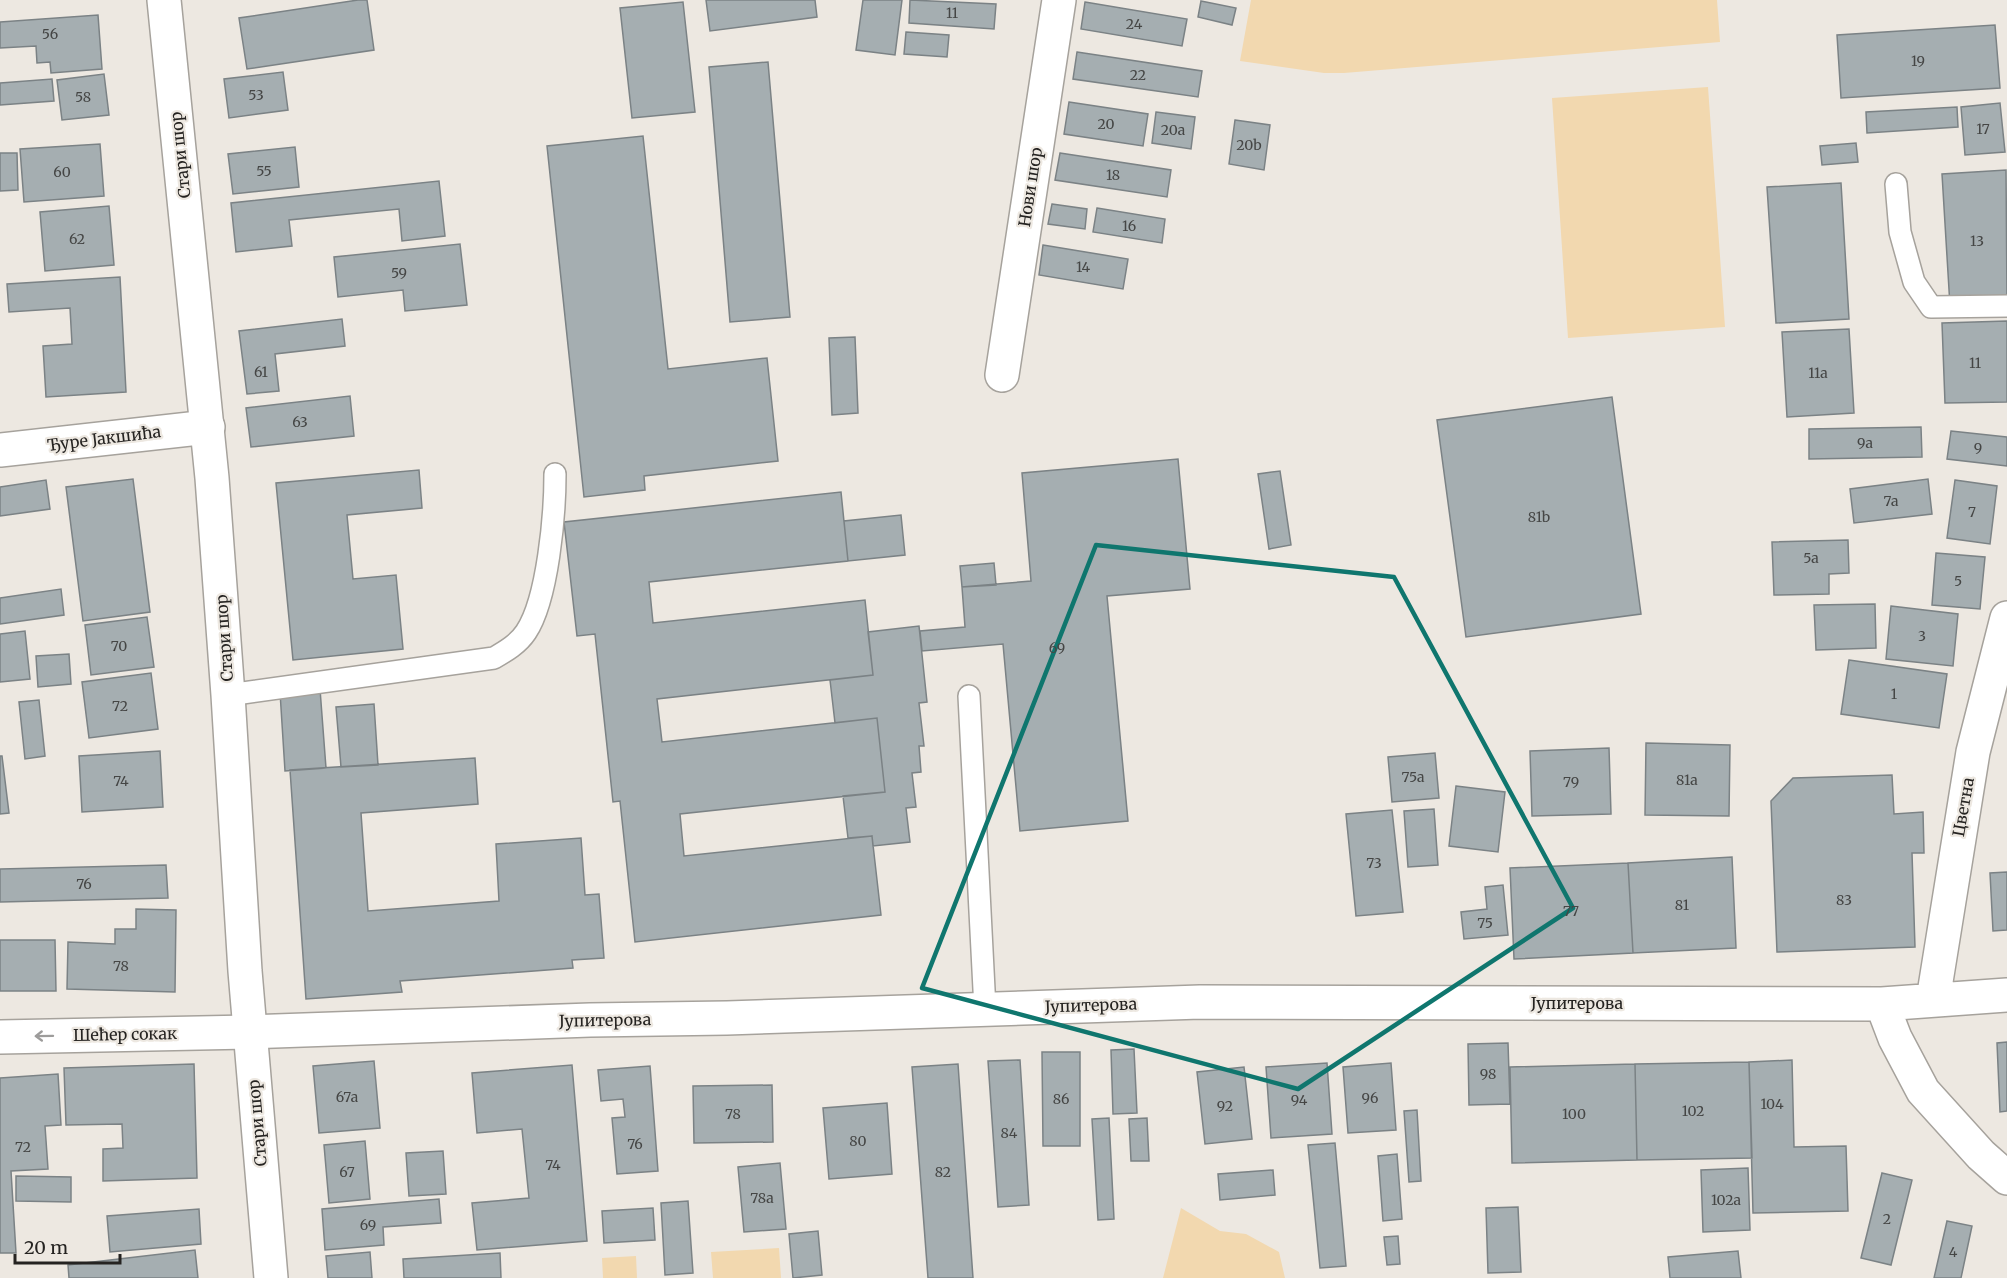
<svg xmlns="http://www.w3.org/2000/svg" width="2007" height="1278" viewBox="0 0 2007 1278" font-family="Merriweather,serif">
<rect width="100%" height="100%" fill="#ede8e1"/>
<path fill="#f2d8af" d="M1251,0H1717L1720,42L1344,73H1324L1240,61Z
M1708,87L1725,327L1568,338L1552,98Z
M1181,1208L1220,1231L1246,1234L1279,1252L1285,1278H1163Z
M779,1248L781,1278H713L711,1252Z
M636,1256L637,1278H603L602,1258Z"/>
<path fill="#a5aeb1" stroke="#7b8285" stroke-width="1.5" d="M358,0H367L374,50L247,69L239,18Z
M706,0H815L817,17L710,31Z
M863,0H902L895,55L856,50Z
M910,0L996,4L994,29L909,23Z
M1201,1L1236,8L1232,25L1198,17Z
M683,2L695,112L632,118L620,8Z
M1085,2L1187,19L1182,46L1081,29Z
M98,15L102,69L51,73L50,62L37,63L36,46L0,48V22Z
M1995,25L2000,88L1841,98L1837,35Z
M906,32L949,35L947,57L904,54Z
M1077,52L1202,71L1198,97L1073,79Z
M768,62L790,317L730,322L709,67Z
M283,72L288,110L229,118L224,79Z
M104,74L109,115L62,120L57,80Z
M52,79L54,101L0,105V83Z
M1069,102L1148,114L1143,146L1064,134Z
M2000,103L2005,152L1965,155L1961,107Z
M1957,107L1958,127L1867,133L1866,112Z
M1156,112L1195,117L1191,149L1152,143Z
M1235,120L1270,125L1264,170L1229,164Z
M643,136L668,369L767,358L778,461L644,476L645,490L584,497L547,146Z
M1856,143L1858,162L1822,165L1820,146Z
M100,144L104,196L24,202L20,149Z
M295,147L299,187L233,194L228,154Z
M0,153H17L18,190L0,191Z
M1060,153L1171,170L1167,197L1055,180Z
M2006,170L2007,302L1950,306L1942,174Z
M439,181L445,236L402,241L399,209L289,220L292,246L236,252L231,203Z
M1841,183L1849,319L1776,323L1767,187Z
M1052,204L1087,209L1085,229L1048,224Z
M109,206L114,265L45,271L40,212Z
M1097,208L1165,219L1162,243L1093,232Z
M460,244L467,305L405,311L403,290L338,297L334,257Z
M1043,245L1128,259L1123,289L1039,275Z
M120,277L126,392L46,397L43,346L72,344L70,308L9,312L7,284Z
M342,319L345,346L275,354L279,391L247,394L239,331Z
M2007,321V402L1945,403L1942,323Z
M1849,329L1854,413L1787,417L1782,332Z
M855,337L858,413L832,415L829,338Z
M350,396L354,436L251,447L246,408Z
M1612,397L1641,614L1466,637L1437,420Z
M1921,427L1922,457L1809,459V429Z
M1951,431L2007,437V466L1947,459Z
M1178,459L1190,589L1107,596L1128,821L1020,831L1003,644L922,651L920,631L965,627L962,587L1031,581L1022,473Z
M419,470L422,508L347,515L353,579L396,575L403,649L293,660L276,483Z
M1280,471L1291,545L1269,549L1258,474Z
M133,479L150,612L83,621L66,487Z
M1928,479L1932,514L1854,523L1850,489Z
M46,480L50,509L0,516V487Z
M1955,480L1997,486L1990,544L1947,538Z
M841,492L848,561L649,582L653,623L865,600L873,675L657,699L662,742L877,718L885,792L680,814L684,856L872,836L881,915L635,942L620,801L613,802L595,634L577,636L564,522Z
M901,515L905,555L848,561L844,521Z
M1848,540L1849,573L1829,574V594L1774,595L1772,542Z
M1936,553L1985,557L1980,609L1932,605Z
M994,563L996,585L962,587L960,566Z
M61,589L64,615L0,624V598Z
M1875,604L1876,648L1816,650L1814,605Z
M1891,606L1958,614L1953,666L1886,659Z
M147,617L154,667L91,675L85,625Z
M919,626L927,702L919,703L924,746H919L921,772L912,773L916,807L906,808L910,842L873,846L872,836L848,838L843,796L885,792L877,718L835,723L830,680L873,675L868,632Z
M25,631L30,679L0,682V634Z
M69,654L71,684L38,687L36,656Z
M1849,660L1947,674L1939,728L1841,714Z
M151,673L158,729L89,738L82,682Z
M320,689L326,768L285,771L280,692Z
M39,700L45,756L25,759L19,702Z
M374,704L378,765L341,767L336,707Z
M1646,743L1730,745L1729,816L1645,815Z
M1609,748L1611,814L1532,816L1530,751Z
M160,751L163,807L82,812L79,756Z
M1435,753L1439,798L1392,802L1388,757Z
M0,756H2L9,813L0,814Z
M475,758L478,804L361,813L368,911L499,901L496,844L581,838L585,895L599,894L604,958L572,960L573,968L400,981L402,992L306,999L290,770Z
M1892,775L1894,814L1923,812L1924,853H1912L1915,947L1777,952L1771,801L1793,778Z
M1456,786L1505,792L1498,852L1449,846Z
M1434,809L1438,865L1408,867L1404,811Z
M1392,810L1403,912L1356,916L1346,814Z
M1732,857L1736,948L1633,953L1628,863Z
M1628,863L1633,953L1514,959L1510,868Z
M166,865L168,898L0,902V869Z
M2007,872V930L1993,931L1990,873Z
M1503,885L1508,935L1464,939L1461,912L1487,909L1485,887Z
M136,909L176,910L175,992L67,989L68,942L115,944V929H136Z
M0,940H55L56,991H0Z
M2007,1042V1111L2000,1112L1997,1043Z
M1508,1043L1510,1104L1469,1105L1468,1044Z
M1134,1049L1137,1113L1113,1114L1111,1050Z
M1042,1052H1080V1146H1043Z
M1020,1060L1029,1205L998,1207L988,1061Z
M1792,1060L1794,1147L1846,1146L1848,1211L1753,1213L1749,1062Z
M374,1061L380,1128L319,1133L313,1066Z
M1749,1062L1752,1158L1637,1160L1635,1064Z
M1327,1063L1332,1134L1271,1138L1266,1067Z
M1391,1063L1396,1130L1348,1133L1343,1067Z
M194,1064L197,1178L103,1181V1149L123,1148L122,1124L66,1125L64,1068Z
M958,1064L973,1278H928L912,1067Z
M1635,1064L1637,1160L1512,1163L1510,1067Z
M572,1065L587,1241L477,1250L472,1203L529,1198L522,1129L477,1133L472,1073Z
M650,1066L658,1171L617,1174L612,1118L625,1117L623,1099L601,1101L598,1070Z
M1244,1067L1252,1139L1205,1144L1197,1072Z
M58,1074L61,1125L45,1126L48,1169L11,1171L16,1253H0V1078Z
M772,1085L773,1142L694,1143L693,1086Z
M887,1103L892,1174L829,1179L823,1108Z
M1417,1110L1421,1181L1409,1182L1404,1111Z
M1109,1118L1114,1219L1098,1220L1092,1119Z
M1147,1118L1149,1161H1131L1129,1119Z
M365,1141L370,1199L329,1203L324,1145Z
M1335,1143L1346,1266L1320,1268L1308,1145Z
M443,1151L446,1194L409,1196L406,1153Z
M1397,1154L1402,1219L1383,1221L1378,1156Z
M780,1163L786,1229L744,1232L738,1167Z
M1748,1168L1750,1230L1703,1232L1701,1170Z
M1273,1170L1275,1195L1220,1200L1218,1174Z
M1882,1173L1912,1180L1891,1265L1861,1258Z
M16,1176L71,1177V1202L16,1201Z
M439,1199L441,1223L383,1227L384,1245L325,1250L322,1209Z
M688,1201L693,1273L665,1275L661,1203Z
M1518,1207L1521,1272L1488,1273L1486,1208Z
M653,1208L655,1240L604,1243L602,1211Z
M199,1209L201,1244L110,1252L107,1216Z
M1947,1221L1972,1226L1961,1278H1934Z
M818,1231L822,1275L793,1278L789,1234Z
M1398,1236L1400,1264L1387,1265L1384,1237Z
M195,1250L198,1278H69L68,1265Z
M1738,1251L1741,1278H1670L1668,1257Z
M370,1252L372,1278H328L326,1256Z
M500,1253L501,1278H404L403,1259Z"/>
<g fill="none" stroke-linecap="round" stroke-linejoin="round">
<defs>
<path id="lane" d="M1896,184L1900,232L1914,282L1931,307L2007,306
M228,695L494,658C506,651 518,644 526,632C548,599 555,514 555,474
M969,696L985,1009"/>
<path id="street" d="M1002,375L1059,0
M0,450L208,427
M1933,1000L1973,752L2007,618
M1882,1004L1895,1038L1923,1091L1981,1155L2007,1178
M0,1037L249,1032L590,1020L727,1018L1200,1002L1882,1004L2007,995"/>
<path id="secondary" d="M164,0L212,478L228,695L245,971L271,1278"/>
</defs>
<use href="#lane" stroke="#a6a29c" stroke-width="24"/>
<use href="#street" stroke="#a6a29c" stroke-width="36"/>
<use href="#secondary" stroke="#a6a29c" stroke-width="36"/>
<use href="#lane" stroke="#fff" stroke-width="21"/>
<use href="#street" stroke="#fff" stroke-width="33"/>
<use href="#secondary" stroke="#fff" stroke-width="33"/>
</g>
<defs><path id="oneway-shaft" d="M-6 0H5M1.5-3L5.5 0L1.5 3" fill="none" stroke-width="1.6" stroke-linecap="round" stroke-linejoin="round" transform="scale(1.5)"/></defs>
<use stroke="#9d9c9b" href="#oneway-shaft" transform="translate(44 1036) rotate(179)"/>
<path fill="none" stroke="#0f766e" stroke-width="4.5" stroke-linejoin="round" d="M1096,545L1394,577L1573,908L1298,1089L922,988Z"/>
<g text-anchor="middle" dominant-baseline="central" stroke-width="4.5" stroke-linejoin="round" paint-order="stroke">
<g font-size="14" fill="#454645">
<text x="952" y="13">11</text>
<text x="1134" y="24">24</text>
<text x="50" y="34">56</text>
<text x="1918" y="61">19</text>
<text x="1138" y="75">22</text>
<text x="256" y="95">53</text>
<text x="83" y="97">58</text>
<text x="1106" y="124">20</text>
<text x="1983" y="129">17</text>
<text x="1173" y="130">20a</text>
<text x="1249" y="145">20b</text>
<text x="264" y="171">55</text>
<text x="62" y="172">60</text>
<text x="1113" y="175">18</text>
<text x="1129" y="226">16</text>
<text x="77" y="239">62</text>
<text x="1977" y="241">13</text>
<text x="1083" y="267">14</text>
<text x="399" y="273">59</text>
<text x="1975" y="363">11</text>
<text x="261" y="372">61</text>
<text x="1818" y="373">11a</text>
<text x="300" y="422">63</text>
<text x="1865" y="443">9a</text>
<text x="1978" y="448">9</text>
<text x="1891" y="501">7a</text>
<text x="1972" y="512">7</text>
<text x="1539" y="517">81b</text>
<text x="1811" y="558">5a</text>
<text x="1958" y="581">5</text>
<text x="1922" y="636">3</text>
<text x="119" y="646">70</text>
<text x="1057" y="648">69</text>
<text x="1894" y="694">1</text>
<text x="120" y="706">72</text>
<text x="1413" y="777">75a</text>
<text x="1687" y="780">81a</text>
<text x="121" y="781">74</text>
<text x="1571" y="782">79</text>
<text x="1374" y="863">73</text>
<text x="84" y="884">76</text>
<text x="1844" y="900">83</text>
<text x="1682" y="905">81</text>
<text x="1571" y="911">77</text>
<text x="1485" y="923">75</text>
<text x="121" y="966">78</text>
<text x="1488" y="1074">98</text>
<text x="347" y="1097">67a</text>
<text x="1370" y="1098">96</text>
<text x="1061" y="1099">86</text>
<text x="1299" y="1100">94</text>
<text x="1772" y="1104">104</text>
<text x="1225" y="1106">92</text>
<text x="1693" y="1111">102</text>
<text x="733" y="1114">78</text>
<text x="1574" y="1114">100</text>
<text x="1009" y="1133">84</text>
<text x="858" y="1141">80</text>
<text x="635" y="1144">76</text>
<text x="23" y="1147">72</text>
<text x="553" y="1165">74</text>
<text x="347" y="1172">67</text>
<text x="943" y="1172">82</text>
<text x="762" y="1198">78a</text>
<text x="1726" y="1200">102a</text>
<text x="1887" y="1219">2</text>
<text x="368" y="1225">69</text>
<text x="1953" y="1252">4</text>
</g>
<g font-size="16" fill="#252321" stroke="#ede8e1">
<text transform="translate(180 155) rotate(-96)">Стари шор</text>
<text transform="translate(1030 187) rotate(-81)">Нови шор</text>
<text transform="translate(104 438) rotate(-7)">Ђуре Јакшића</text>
<text transform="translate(224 638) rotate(-94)">Стари шор</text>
<text transform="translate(1963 807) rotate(-80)">Цветна</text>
<text x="1577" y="1003">Јупитерова</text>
<text transform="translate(1091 1005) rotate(-2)">Јупитерова</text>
<text transform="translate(605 1020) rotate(-1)">Јупитерова</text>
<text transform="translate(125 1034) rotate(-1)">Шећер сокак</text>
<text transform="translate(257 1123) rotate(-95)">Стари шор</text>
</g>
</g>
<path d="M15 1254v9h105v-9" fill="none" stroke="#252321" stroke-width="3"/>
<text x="24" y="1254" font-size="18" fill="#252321" stroke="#ede8e1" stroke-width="4.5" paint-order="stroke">20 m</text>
</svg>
